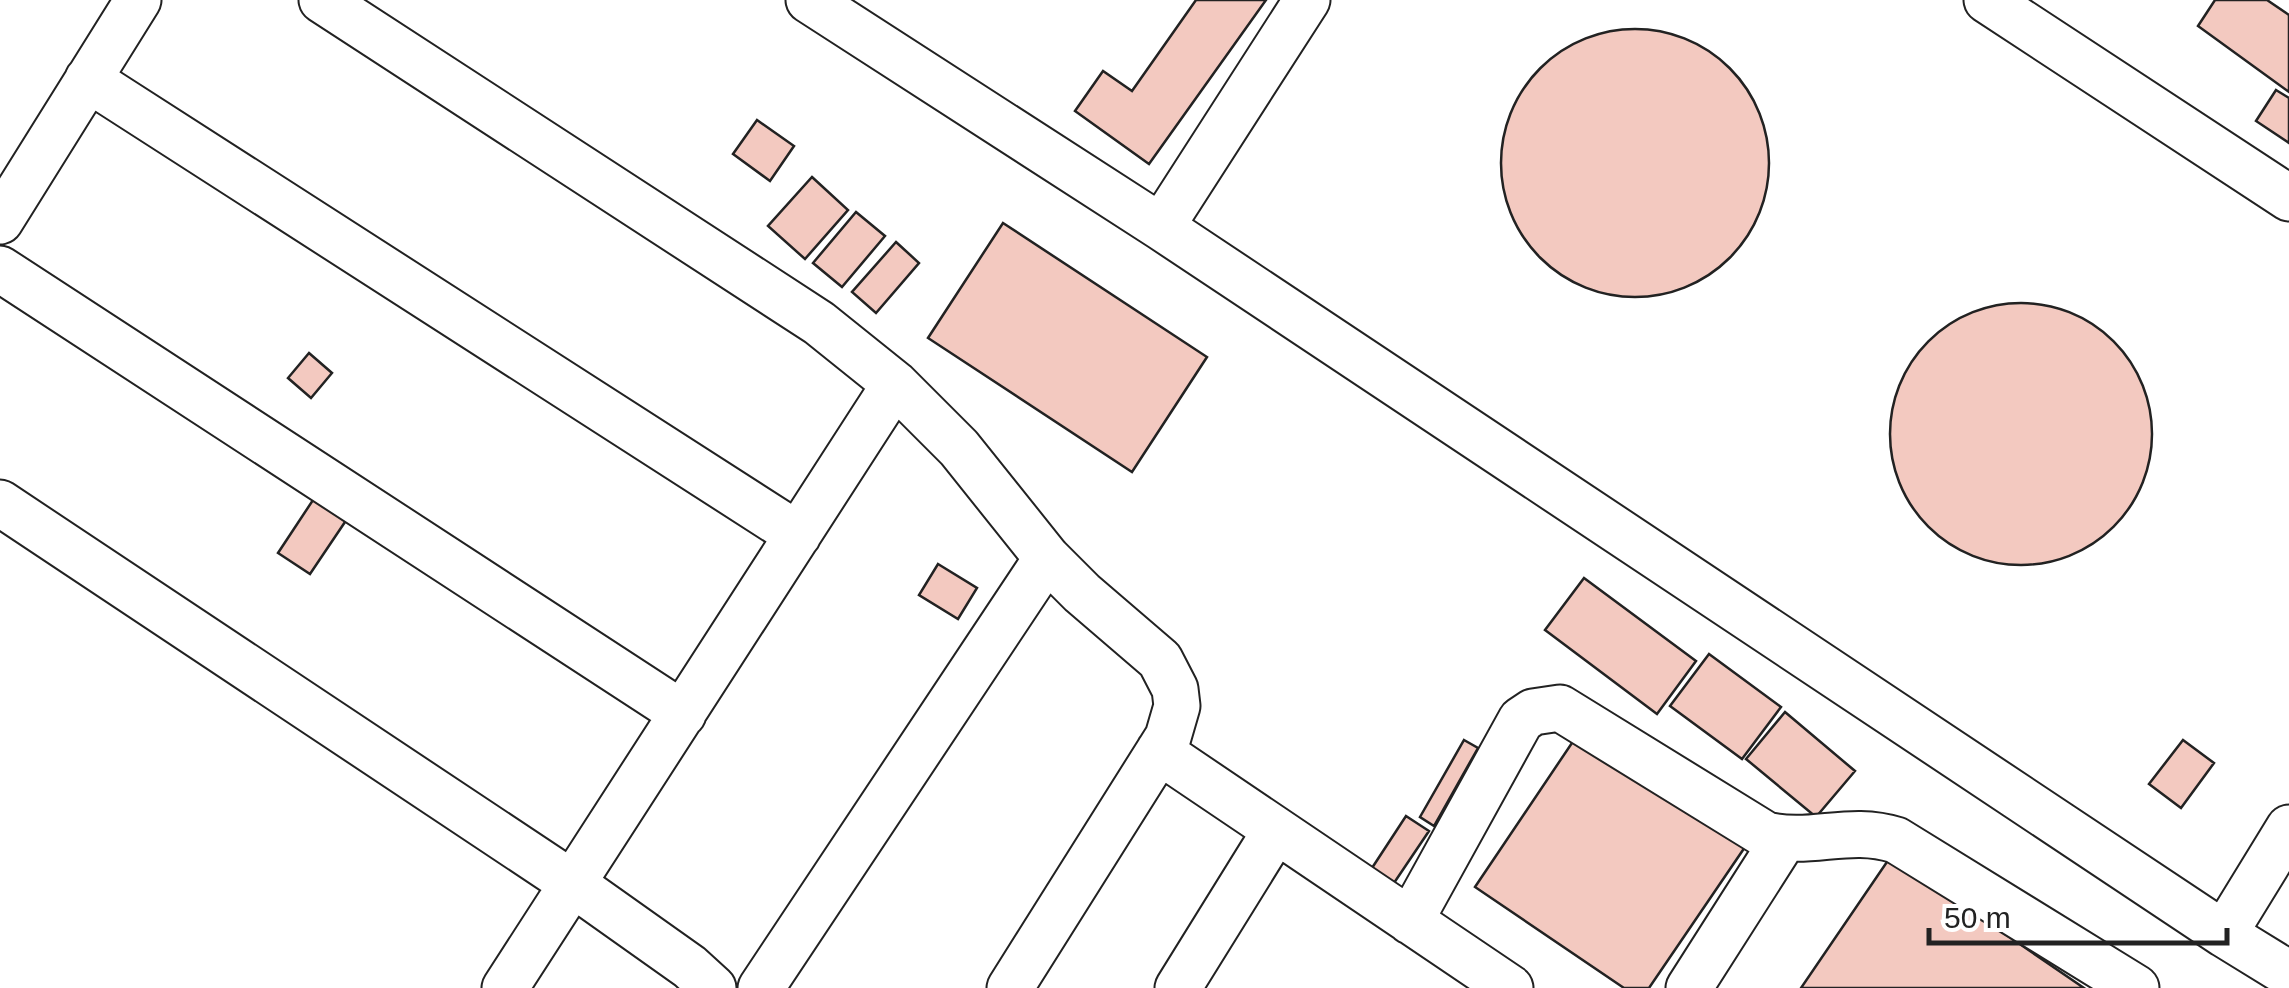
<svg xmlns="http://www.w3.org/2000/svg" width="2289" height="988" viewBox="0 0 2289 988" font-family="Arial,sans-serif">
<rect width="100%" height="100%" fill="#fff"/>
<path fill="#f3c9c0" stroke="#222" stroke-width="2.5" d="M1196,0H1266L1149,164L1075,111L1103,71L1132,91Z
M2215,0H2267L2289,15V92L2198,26Z
M1501 163a134 134 0 1 1 268 0a134 134 0 1 1-268 0Z
M2276,90L2289,98V143L2256,121Z
M757,120L794,146L770,181L733,154Z
M812,177L848,210L805,259L768,226Z
M856,212L885,236L842,287L813,263Z
M1003,223L1207,357L1132,472L928,338Z
M896,242L919,263L876,313L852,292Z
M1890 434a131 131 0 1 1 262 0a131 131 0 1 1-262 0Z
M309,353L332,373L311,398L288,378Z
M315,497L347,519L310,574L278,553Z
M938,564L977,588L958,619L919,595Z
M1584,578L1696,661L1657,714L1545,630Z
M1709,654L1781,707L1742,759L1670,706Z
M1785,712L1855,771L1816,817L1746,759Z
M1578,734L1745,847L1649,988H1624L1475,887Z
M1464,740L1478,748L1434,826L1420,817Z
M2183,740L2214,763L2181,808L2149,784Z
M1406,816L1429,831L1394,883L1372,868Z
M1891,856L2084,988H1801Z"/>
<g fill="none" stroke-linecap="round" stroke-linejoin="round">
<defs>
<path id="minor" d="M322,0L819,323L895,384L959,448L1047,558L1082,593L1160,660L1175,689L1177,706L1168,737L1010,988
M809,0L1161,227L2224,934
M1987,0L2289,198
M88,79L798,535
M0,221L138,0
M1161,227L1307,0
M0,269L683,714
M0,503L573,884L690,967L713,988
M1159,751L1510,988
M2289,828L2224,934L2289,974
M1410,921L1521,720L1533,712L1560,708L1766,835C1812,846 1849,825 1896,840L2136,988
M505,988L895,384
M761,988L1047,558
M1178,988L1276,830
M1689,988L1784,839"/>
</defs>
<use href="#minor" stroke="#222" stroke-width="49"/>
<use href="#minor" stroke="#fff" stroke-width="45"/>
</g>
<path d="M1929 928v15h298v-15" fill="none" stroke="#222222" stroke-width="5"/>
<text x="1944" y="928" font-size="30" fill="#222222" stroke="#ffffff" stroke-width="8" paint-order="stroke">50 m</text>
</svg>
